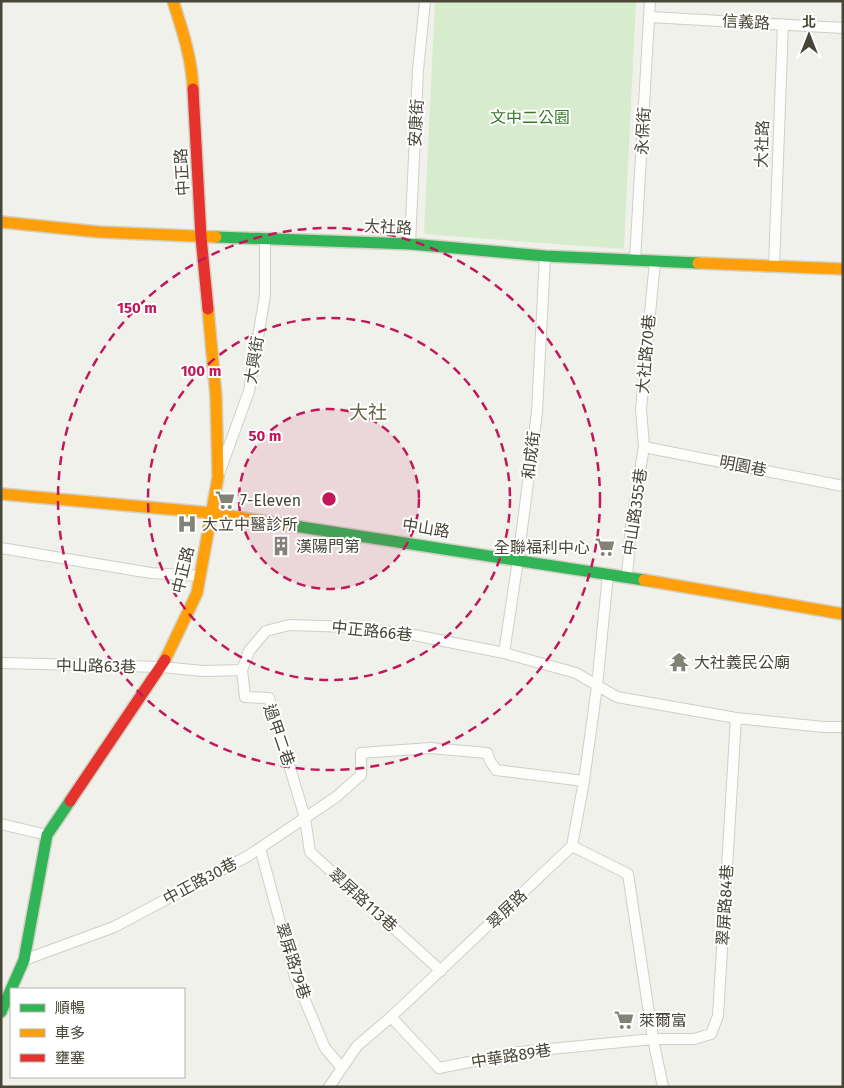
<svg xmlns="http://www.w3.org/2000/svg" width="844" height="1088" viewBox="0 0 844 1088" font-family="'Fira Sans','Noto Sans TC',sans-serif">
<rect width="100%" height="100%" fill="#f1f1ec"/>
<path fill="#d7eccc" d="M435,1H636L624,249L434,235L424,233Z"/>
<g fill="none" stroke-linecap="round" stroke-linejoin="round">
<defs>
<path id="street" d="M650,17L843,28
M410,244L418,70L425,1
M635,260L650,1
M774,266L783,24
M644,447L843,486
M220,471L249,391L265,295V238
M1,548L151,573L200,576
M627,577L631,524L644,447L641,409L655,261
M504,653L518,560L537,412L545,256
M1,663L162,667L203,671L242,670L249,651L266,631L289,625L351,627L414,635L504,653L576,673L617,697L736,718L824,727H843
M242,670L245,697L269,698L305,818L310,852L441,971
M1,824L47,835
M572,846L628,874L653,1039L663,1087
M260,848L295,977L325,1048L342,1068
M24,960L114,927L248,856L336,797L361,775V753L430,748L487,753L490,761L496,770L584,781
M391,1017L439,1068L519,1052L653,1039H694L711,1034L718,1016L736,718
M329,1087L357,1046L391,1017L572,846L584,781L597,686L608,574"/>
<path id="fast" d="M216,237L410,244L545,256L698,263
M288,525L644,580
M1,1012L24,960L47,835L70,801"/>
<path id="slow" d="M173,1C182,29 192,59 193,89
M1,222L99,232L216,237
M698,263L843,269
M1,494L212,513L288,525
M644,580L843,614
M165,660L197,593L218,477L216,396L208,309"/>
<path id="jam" d="M193,89L201,237L208,309
M70,801L165,660"/>
</defs>
<use href="#street" stroke="#cfcfc9" stroke-width="12"/>
<use href="#fast" stroke="#d2d1c4" stroke-width="14"/>
<use href="#slow" stroke="#d2d1c4" stroke-width="14"/>
<use href="#jam" stroke="#d2d1c4" stroke-width="14"/>
<use href="#street" stroke="#fdfdfc" stroke-width="10"/>
<use href="#fast" stroke="#30b455" stroke-width="11"/>
<use href="#slow" stroke="#ff9f0a" stroke-width="11"/>
<use href="#jam" stroke="#e5322d" stroke-width="11"/>
</g>
<circle cx="329" cy="499" r="90" fill="#c2185b" fill-opacity=".12"/>
<g fill="none" stroke="#c2185b" stroke-width="2.5" stroke-dasharray="9 6">
<circle cx="329" cy="499" r="90"/>
<circle cx="329" cy="499" r="181"/>
<circle cx="329" cy="499" r="271"/>
</g>
<defs>
<symbol id="supermarket-bare" viewBox="-9 -9 18 18"><path d="M-6-5.5h2.5l.6 2H6L4.5 2H-2.5L-4.4-4H-6ZM-1.5 3.2a1.3 1.3 0 1 0 .1 0ZM3 3.2a1.3 1.3 0 1 0 .1 0Z" fill="#838276" stroke="#fff" stroke-width="2.5" paint-order="stroke"/></symbol>
<symbol id="hospital-bare" viewBox="-9 -9 18 18"><path d="M-5-5h3v3.5h4V-5h3V5h-3V1.5h-4V5h-3Z" fill="#838276" stroke="#fff" stroke-width="2.5" paint-order="stroke"/></symbol>
<symbol id="building-bare" viewBox="-9 -9 18 18"><path d="M-4-6H4V6H1V3H-1V6H-4ZM-2.5-4.3h1.7v1.8h-1.7ZM.8-4.3h1.7v1.8H.8ZM-2.5-1h1.7V.8h-1.7ZM.8-1h1.7V.8H.8Z" fill="#838276" stroke="#fff" stroke-width="2.5" paint-order="stroke"/></symbol>
<symbol id="temple-bare" viewBox="-9 -9 18 18"><path d="M0-6L5-2H3V0L6.5 2.5H4V6H1.5V3h-3V6H-4V2.5H-6.5L-3 0V-2H-5Z" fill="#838276" stroke="#fff" stroke-width="2.5" paint-order="stroke"/></symbol>
</defs>
<g fill-rule="evenodd">
<use href="#supermarket-bare" x="211" y="486" width="28" height="28"/>
<use href="#hospital-bare" x="173" y="510" width="28" height="28"/>
<use href="#building-bare" x="267" y="532" width="28" height="28"/>
<use href="#supermarket-bare" x="591" y="533" width="28" height="28"/>
<use href="#temple-bare" x="665" y="648" width="28" height="28"/>
<use href="#supermarket-bare" x="610" y="1006" width="28" height="28"/>
</g>
<g text-anchor="middle" dominant-baseline="central" stroke-width="4" stroke-linejoin="round" paint-order="stroke">
<g font-size="16" fill="#484637" stroke="#fff">
<text transform="translate(746 22) rotate(3)">信義路</text>
<text transform="translate(416 123) rotate(-87)">安康街</text>
<text transform="translate(643 131) rotate(-87)">永保街</text>
<text transform="translate(762 144) rotate(-88)">大社路</text>
<text transform="translate(182 172) rotate(-93)">中正路</text>
<text transform="translate(388 227) rotate(3)">大社路</text>
<text transform="translate(646 354) rotate(-85)">大社路70巷</text>
<text transform="translate(254 360) rotate(-81)">大興街</text>
<text transform="translate(531 455) rotate(-83)">和成街</text>
<text transform="translate(743 466) rotate(11)">明園巷</text>
<text transform="translate(635 512) rotate(-82)">中山路355巷</text>
<text transform="translate(426 528) rotate(9)">中山路</text>
<text transform="translate(183 570) rotate(-77)">中正路</text>
<text transform="translate(372 631) rotate(6)">中正路66巷</text>
<text transform="translate(96 666) rotate(1)">中山路63巷</text>
<text transform="translate(279 735) rotate(71)">過甲二巷</text>
<text transform="translate(200 881) rotate(-28)">中正路30巷</text>
<text transform="translate(363 900) rotate(42)">翠屏路113巷</text>
<text transform="translate(725 905) rotate(-87)">翠屏路84巷</text>
<text transform="translate(507 909) rotate(-44)">翠屏路</text>
<text transform="translate(293 961) rotate(72)">翠屏路79巷</text>
<text transform="translate(511 1056) rotate(-9)">中華路89巷</text>
</g>
<g font-size="16" fill="#347a2a" stroke="#fff">
<text x="530" y="117">文中二公園</text>
</g>
<g font-size="16" fill="#484637" stroke="#fff" text-anchor="start">
<text x="240" y="500">7-Eleven</text>
<text x="202" y="524">大立中醫診所</text>
<text x="296" y="546">漢陽門第</text>
<text x="590" y="547" text-anchor="end">全聯福利中心</text>
<text x="694" y="662">大社義民公廟</text>
<text x="639" y="1020">萊爾富</text>
</g>
<g font-size="19" fill="#6a664e" stroke="#fff">
<text x="368" y="412">大社</text>
</g>
</g>
<circle cx="329" cy="499" r="8" fill="#c2185b" stroke="#fff" stroke-width="2.5"/>
<g font-size="15" text-anchor="middle" font-weight="bold" fill="#c2185b" stroke="#fff" stroke-width="4" stroke-linejoin="round" paint-order="stroke">
<text x="137" y="313">150 m</text>
<text x="201" y="376">100 m</text>
<text x="265" y="441">50 m</text>
</g>
<rect width="844" height="1088" fill="none" stroke="#484637" stroke-width="5"/>
<rect x="10" y="988" width="175" height="90" fill="#ffffff" stroke="#b6b5af"/>
<rect x="20" y="1004" width="25" height="8" fill="#30b455" stroke="#b6b5af"/>
<text x="55" y="1013" font-size="15" fill="#484637">順暢</text>
<rect x="20" y="1029" width="25" height="8" fill="#ff9f0a" stroke="#b6b5af"/>
<text x="55" y="1038" font-size="15" fill="#484637">車多</text>
<rect x="20" y="1054" width="25" height="8" fill="#e5322d" stroke="#b6b5af"/>
<text x="55" y="1063" font-size="15" fill="#484637">壅塞</text>
<g transform="translate(809 35)" stroke="#ffffff" stroke-width="4" paint-order="stroke">
<path d="M0-4L9 19L0 12L-9 19Z" fill="#484637"/>
<text y="-8" font-size="14" font-weight="bold" text-anchor="middle" fill="#484637">北</text>
</g>
</svg>
